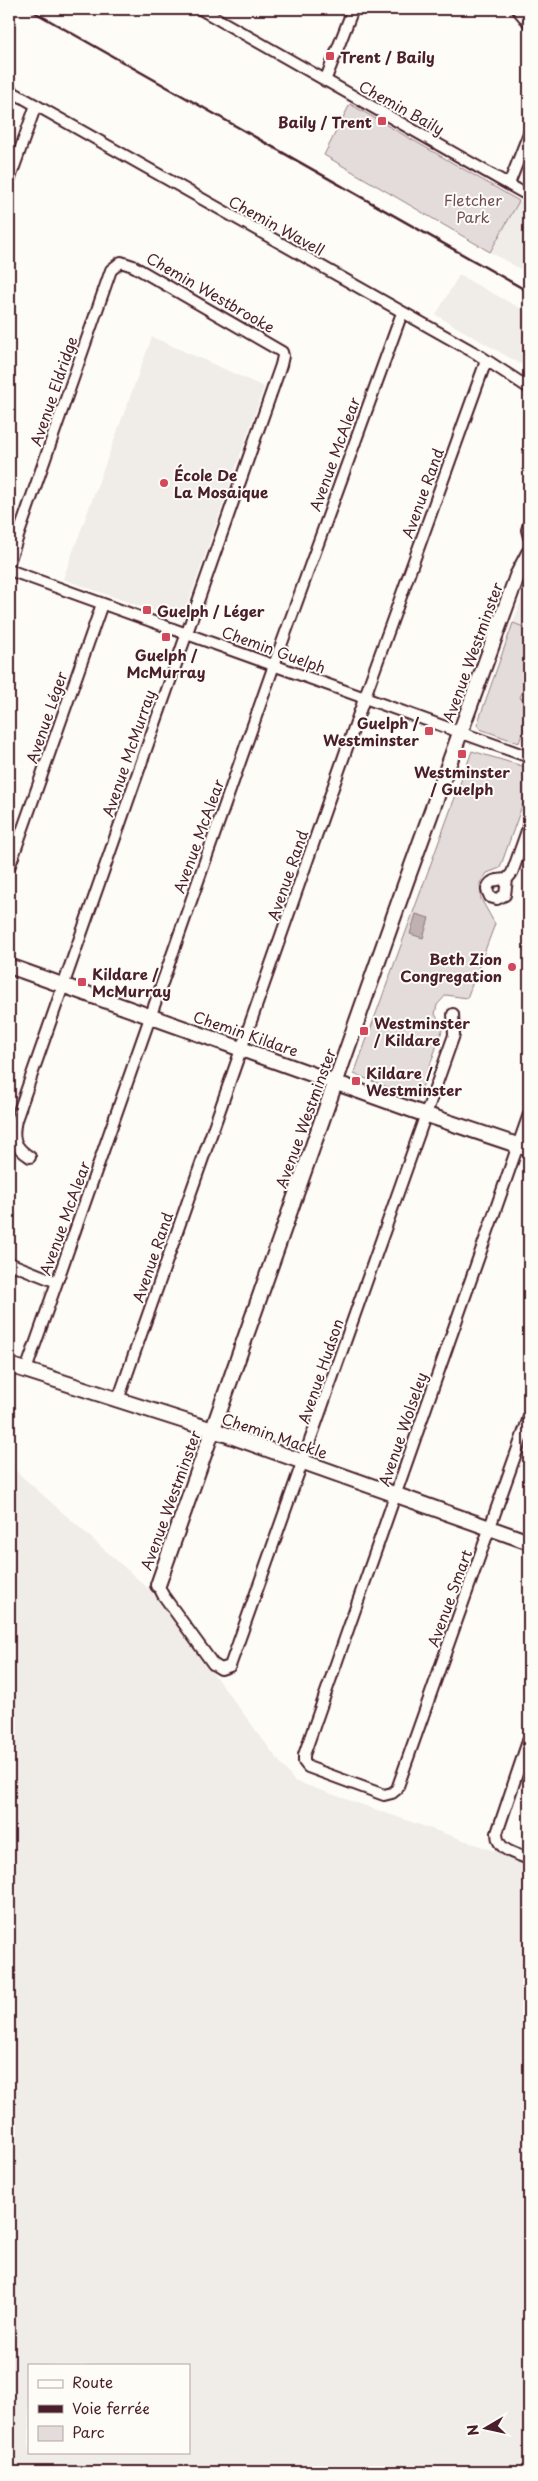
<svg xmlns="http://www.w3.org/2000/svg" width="538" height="2481" viewBox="0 0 538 2481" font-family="'Playpen Sans',sans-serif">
<rect width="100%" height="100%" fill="#fdfcf7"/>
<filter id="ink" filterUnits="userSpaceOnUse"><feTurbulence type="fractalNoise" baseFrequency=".02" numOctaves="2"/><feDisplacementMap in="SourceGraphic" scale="10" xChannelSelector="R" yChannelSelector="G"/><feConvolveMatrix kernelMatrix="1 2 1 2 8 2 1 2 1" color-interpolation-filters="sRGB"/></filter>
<g filter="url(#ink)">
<path fill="#f0ece8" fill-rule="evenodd" d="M519,201L529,206V274L490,252Z
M459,275L529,313V369L436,315Z
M152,337L264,387L183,618L176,619L63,579Z
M529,578V629L513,623Z
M9,1465L151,1591L294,1781L529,1863V2472H9ZM29,2365H189V2452H29Z"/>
<path fill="#e3dcda" stroke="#967e82" d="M350,104L519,201L490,252L324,155Z
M513,623L529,629V673L520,698L529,701V713L519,743L480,729L477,725Z
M472,751L529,768V786L500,868L487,873L480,883L481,899L495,924L467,998L446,995L437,1005L435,1014L443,1028L418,1099L354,1074Z"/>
<path fill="#c0b1b1" stroke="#91777b" d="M416,914L429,918L423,938L410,934Z"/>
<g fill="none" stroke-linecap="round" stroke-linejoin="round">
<defs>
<path id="street" d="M200,9L529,196
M517,9L529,23
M325,81L353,9
M9,90L477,354L529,388
M9,181L36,105
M509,184L529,133
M529,524L527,530L529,537
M9,562L111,270L121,262L133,266L282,352L283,356L281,365L16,1120C12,1138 14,1147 30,1157
M9,570L529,757
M9,868L102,604
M507,879C498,880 489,879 487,890L490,897L497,899L505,895L507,879L512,873L529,825
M529,1114L304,1755V1762L308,1767L384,1795L392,1793L397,1789L529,1417
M9,1263L57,1282
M26,1370L279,651L402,313
M118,1400L369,685L486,361
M158,1585L163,1595L213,1664L221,1669L230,1666L454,1035L453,1014
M529,1738L497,1833C497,1851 515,1853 529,1859"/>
<path id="secondary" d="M9,966L415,1111L529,1149
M9,1365L222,1433L529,1542
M158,1585L406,882L517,576L529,553"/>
</defs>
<use href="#street" stroke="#4a1f2b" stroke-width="14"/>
<use href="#secondary" stroke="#4a1f2b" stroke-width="18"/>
<use href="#street" stroke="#fdfcf7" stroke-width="10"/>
<use href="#secondary" stroke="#fdfcf7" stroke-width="14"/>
<path stroke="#4a1f2b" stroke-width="2.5" d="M29,9L529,292"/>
</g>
</g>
<g fill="#d1495b" stroke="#fdfcf7" stroke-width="2">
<rect x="325" y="51" width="10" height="10" rx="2.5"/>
<rect x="377" y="116" width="10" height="10" rx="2.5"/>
<circle cx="164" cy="483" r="5"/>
<rect x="142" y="605" width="10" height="10" rx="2.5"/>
<rect x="161" y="632" width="10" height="10" rx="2.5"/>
<rect x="424" y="726" width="10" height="10" rx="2.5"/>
<rect x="457" y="749" width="10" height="10" rx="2.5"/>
<circle cx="512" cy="967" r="5"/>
<rect x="77" y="977" width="10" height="10" rx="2.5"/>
<rect x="359" y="1026" width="10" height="10" rx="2.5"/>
<rect x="351" y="1076" width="10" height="10" rx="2.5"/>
</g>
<g text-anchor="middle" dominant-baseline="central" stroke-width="4" stroke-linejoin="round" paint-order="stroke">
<g font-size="15" font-weight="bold" fill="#4a1f2b" stroke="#fdfcf7" text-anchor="start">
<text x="340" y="56">Trent / Baily</text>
<text x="372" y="121" text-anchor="end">Baily / Trent</text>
<text x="174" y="474">École De<tspan x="174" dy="17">La Mosaique</tspan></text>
<text x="157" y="610">Guelph / Léger</text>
<text x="166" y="654" text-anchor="middle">Guelph /<tspan x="166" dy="17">McMurray</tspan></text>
<text x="419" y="722" text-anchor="end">Guelph /<tspan x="419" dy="17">Westminster</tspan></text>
<text x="462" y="771" text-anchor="middle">Westminster<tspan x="462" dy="17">/ Guelph</tspan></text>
<text x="502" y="958" text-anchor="end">Beth Zion<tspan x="502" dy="17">Congregation</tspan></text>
<text x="92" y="973">Kildare /<tspan x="92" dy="17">McMurray</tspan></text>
<text x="374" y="1022">Westminster<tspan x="374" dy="17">/ Kildare</tspan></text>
<text x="366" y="1072">Kildare /<tspan x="366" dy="17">Westminster</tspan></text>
</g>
<g font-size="15" fill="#4a1f2b" stroke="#fdfcf7">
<text transform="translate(402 107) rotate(29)">Chemin Baily</text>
<text transform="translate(277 225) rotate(29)">Chemin Wavell</text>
<text transform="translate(211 292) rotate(30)">Chemin Westbrooke</text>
<text transform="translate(53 391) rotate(-71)">Avenue Eldridge</text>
<text transform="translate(334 454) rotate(-70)">Avenue McAlear</text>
<text transform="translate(422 493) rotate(-70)">Avenue Rand</text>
<text transform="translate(274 649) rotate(20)">Chemin Guelph</text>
<text transform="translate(472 652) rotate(-70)">Avenue Westminster</text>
<text transform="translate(46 717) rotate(-71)">Avenue Léger</text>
<text transform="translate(128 753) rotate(-71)">Avenue McMurray</text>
<text transform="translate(198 836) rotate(-70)">Avenue McAlear</text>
<text transform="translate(287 875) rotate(-71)">Avenue Rand</text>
<text transform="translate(246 1033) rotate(19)">Chemin Kildare</text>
<text transform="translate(305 1118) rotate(-70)">Avenue Westminster</text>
<text transform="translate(64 1218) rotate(-70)">Avenue McAlear</text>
<text transform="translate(152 1257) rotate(-71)">Avenue Rand</text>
<text transform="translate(320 1371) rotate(-71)">Avenue Hudson</text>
<text transform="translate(402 1429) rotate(-71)">Avenue Wolseley</text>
<text transform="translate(275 1435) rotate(19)">Chemin Mackle</text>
<text transform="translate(170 1500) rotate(-70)">Avenue Westminster</text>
<text transform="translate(449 1598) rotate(-70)">Avenue Smart</text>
</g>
<g font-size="15" fill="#704e57" stroke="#fdfcf7">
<text x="473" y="199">Fletcher<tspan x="473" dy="17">Park</tspan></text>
</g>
</g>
<rect width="538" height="2481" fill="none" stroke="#fdfcf7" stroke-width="30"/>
<rect x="15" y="15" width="508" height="2451" fill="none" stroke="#4a1f2b" stroke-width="2" filter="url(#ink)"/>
<rect x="28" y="2364" width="162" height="90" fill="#fdfcf7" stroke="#b5a4a5"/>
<rect x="38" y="2380" width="25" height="8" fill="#fdfcf7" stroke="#b5a4a5"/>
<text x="72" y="2388" font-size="15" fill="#4a1f2b">Route</text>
<rect x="38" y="2405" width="25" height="8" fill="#4a1f2b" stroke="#b5a4a5"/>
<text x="72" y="2414" font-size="15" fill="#4a1f2b">Voie ferrée</text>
<rect x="38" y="2426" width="25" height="15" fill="#e3dcda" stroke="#b5a4a5"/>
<text x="72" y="2438" font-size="15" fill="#4a1f2b">Parc</text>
<g transform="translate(486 2428) rotate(261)" stroke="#fdfcf7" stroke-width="4" paint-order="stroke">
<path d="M0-4L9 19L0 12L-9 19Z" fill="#4a1f2b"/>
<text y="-8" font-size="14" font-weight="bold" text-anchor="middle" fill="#4a1f2b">N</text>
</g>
</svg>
